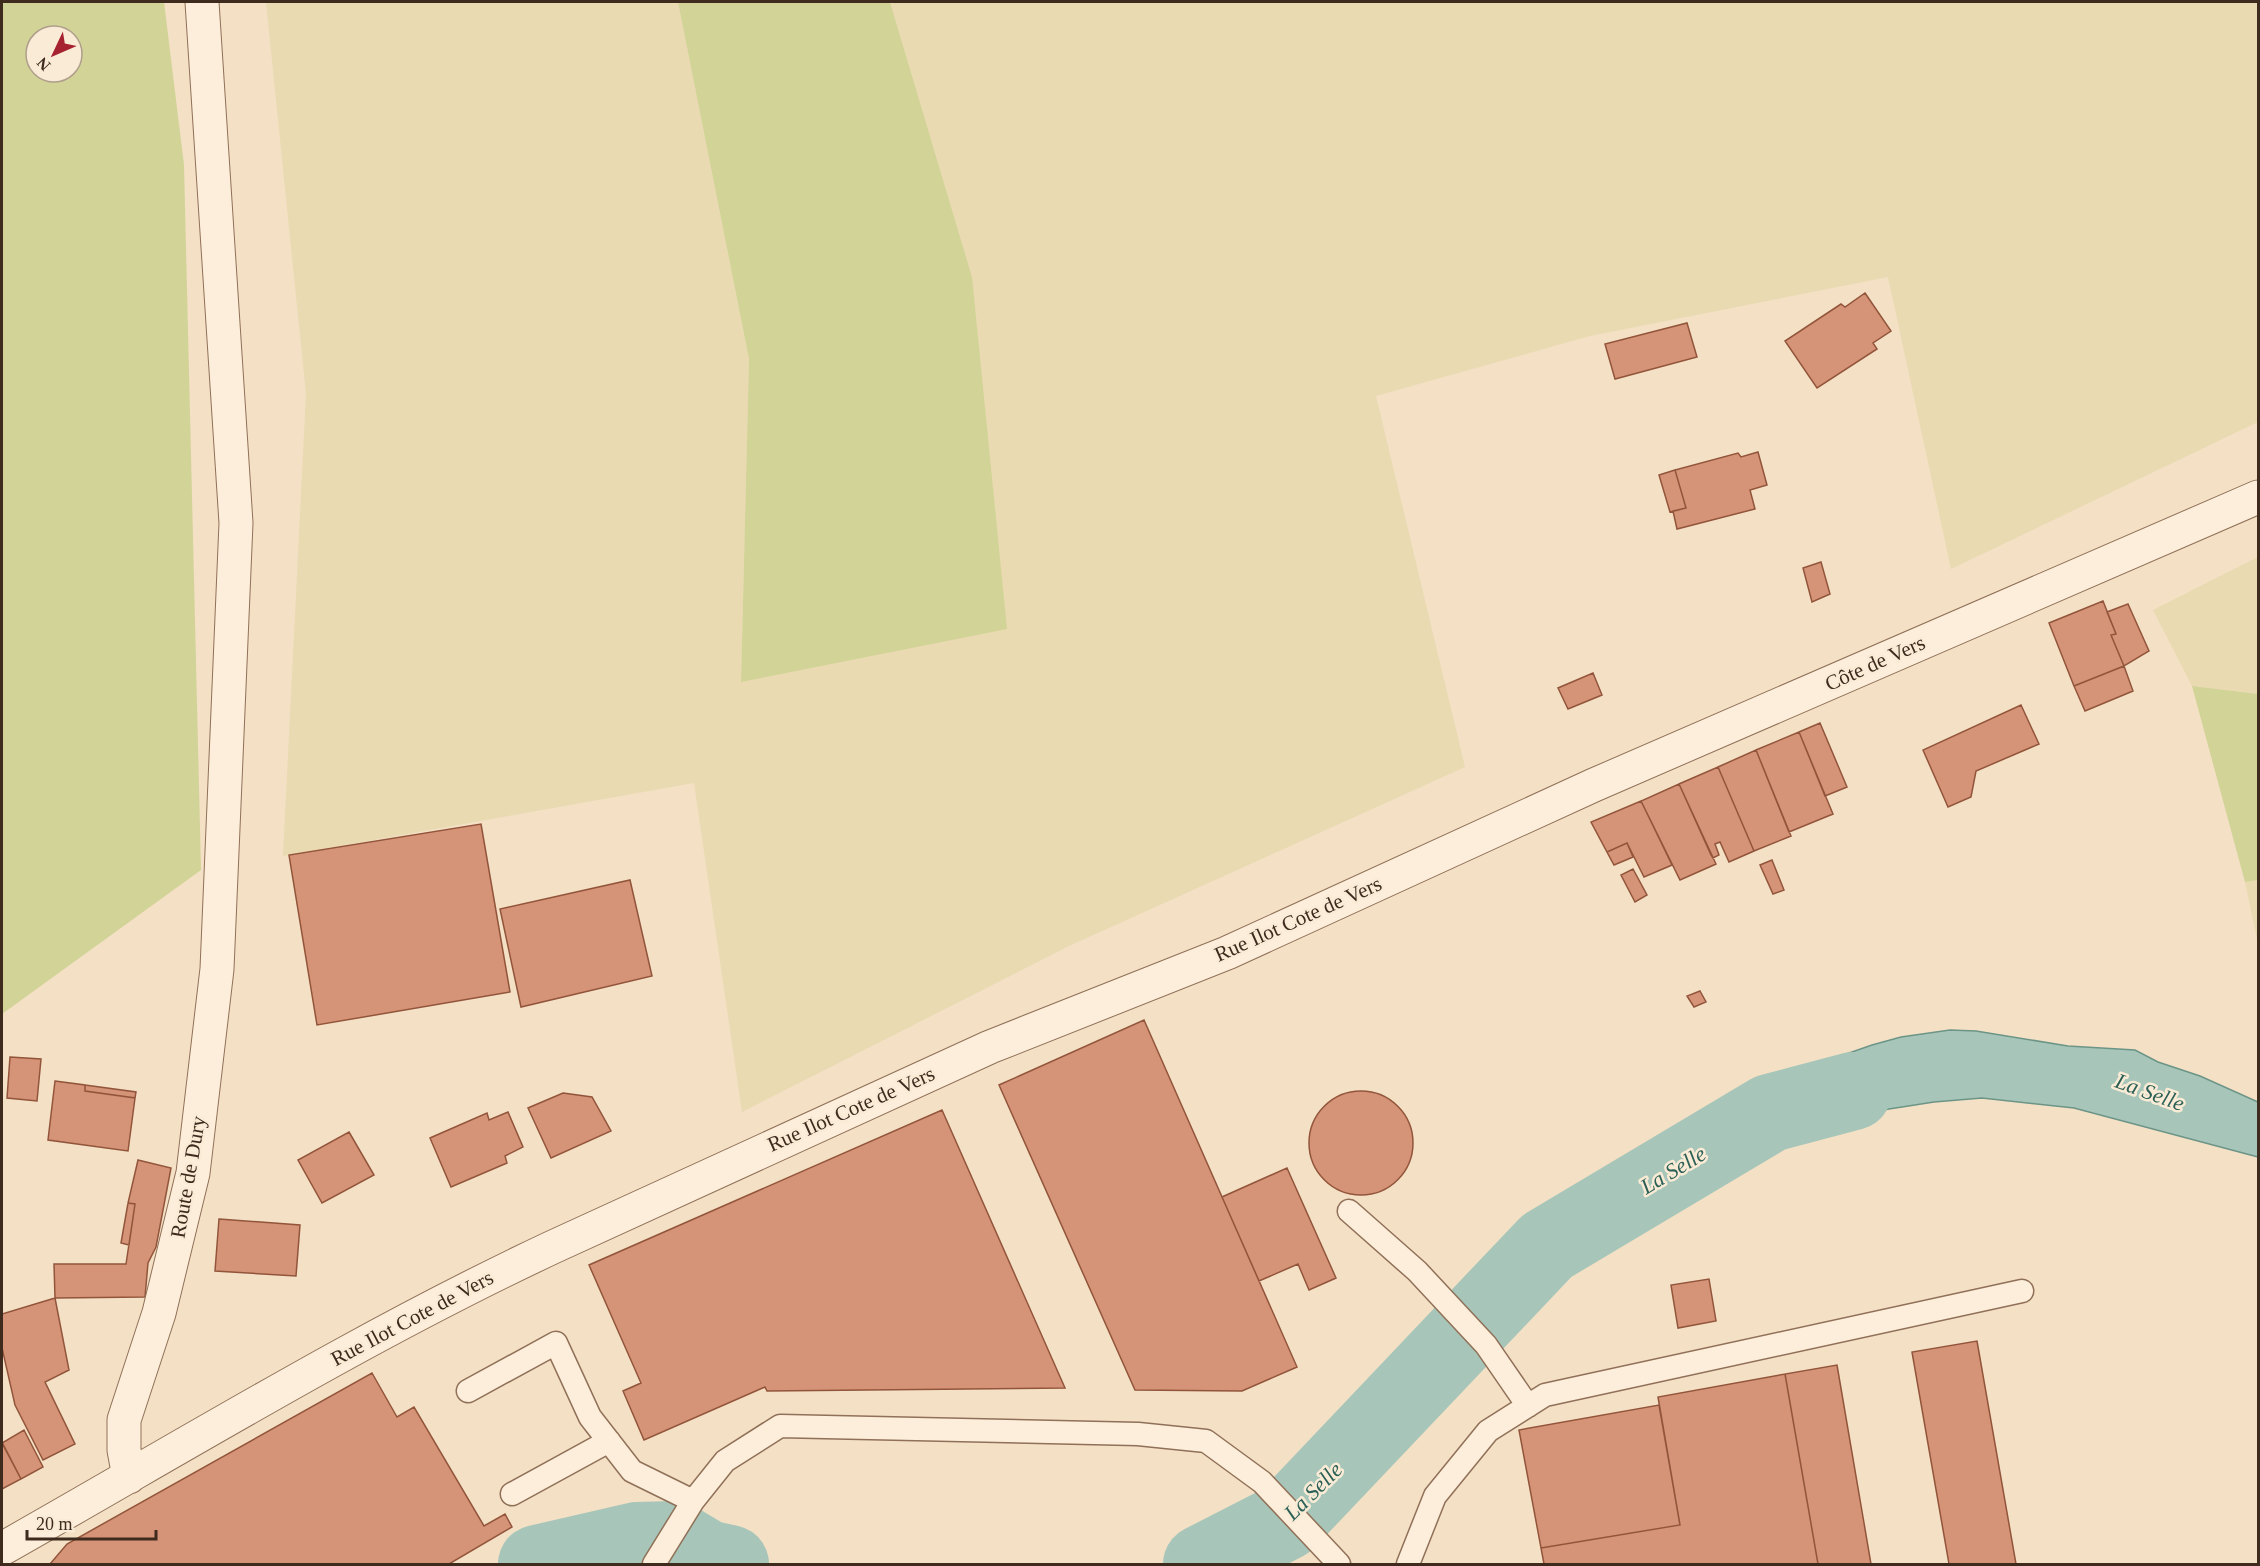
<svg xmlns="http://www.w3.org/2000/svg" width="2260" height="1566" viewBox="0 0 2260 1566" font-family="Georgia,serif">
<rect width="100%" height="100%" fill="#f3e0c5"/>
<path fill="#e9dab1" d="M266,2H678L749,359L741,682L972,277L890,2H2258V422L1951,569L1888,277L1590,336L1376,396L1465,767L1069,946L742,1112L694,783L283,856L306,394Z
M2258,557V694L2192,686L2153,610Z
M2258,880V944L2245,882Z"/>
<path fill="#d2d397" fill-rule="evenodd" d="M2,2H164L184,165L201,870L2,1014ZM36,36H72V72H36Z
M678,2H890L972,277L1007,629L741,682L749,359Z
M2192,686L2258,694V880L2245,882Z"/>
<path fill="#a7c6b9" stroke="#6c9587" stroke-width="1.5" d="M1950,1030L1976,1031L2068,1046L2135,1050L2158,1062L2200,1076L2258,1102V1157L2074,1108L1982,1098L1934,1102L1857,1114L1763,1150L1740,1091L1872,1045L1901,1037Z"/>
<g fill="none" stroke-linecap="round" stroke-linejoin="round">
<path stroke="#a7c6b9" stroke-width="78" d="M537,1564L637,1541L675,1540L707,1559L730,1564
M1202,1564L1286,1521L1547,1246L1770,1113L1853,1091"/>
</g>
<path fill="#d59477" stroke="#92553b" stroke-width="1.5" d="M1865,293L1891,331L1873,343L1877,349L1817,388L1785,341L1841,304L1845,307Z
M1687,323L1697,357L1615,379L1605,344Z
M1758,452L1767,485L1750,490L1755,509L1677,529L1673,511L1686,508L1675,470L1738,453L1741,457Z
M1675,470L1686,508L1670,512L1659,475Z
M1821,562L1830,594L1812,602L1803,568Z
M2103,601L2116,634L2111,635L2124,666L2074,686L2049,623Z
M2128,604L2149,651L2124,666L2111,635L2116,634L2107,612Z
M2124,666L2133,691L2085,711L2074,686Z
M1593,673L1602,695L1568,709L1558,688Z
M2021,705L2039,744L1976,771L1971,797L1948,807L1923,750Z
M1820,723L1847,787L1825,796L1799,732Z
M1799,732L1833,814L1789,832L1756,750Z
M1756,750L1791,836L1754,851L1718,767Z
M1718,767L1754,851L1729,862L1720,842L1715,844L1719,855L1713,858L1711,855L1679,784Z
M1679,784L1716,864L1680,880L1641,801Z
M1641,801L1672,865L1644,877L1627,843L1607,852L1591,822Z
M481,824L510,992L317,1025L289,855Z
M1627,843L1633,857L1614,865L1607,852Z
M1772,860L1784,890L1773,894L1760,865Z
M1633,869L1647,895L1635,902L1621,875Z
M630,880L652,976L521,1007L500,909Z
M1700,991L1706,1002L1694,1007L1687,996Z
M1144,1020L1297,1367L1242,1391L1135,1390L999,1085Z
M10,1057L41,1059L37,1101L7,1098Z
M55,1081L85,1085V1091L135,1098L128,1151L48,1140Z
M85,1085L136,1092L135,1098L85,1091Z
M1309 1143a52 52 0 1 1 104 0a52 52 0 1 1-104 0Z
M563,1093L592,1097L611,1131L551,1158L528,1108Z
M942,1110L1065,1388L767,1391L765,1387L644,1440L623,1391L641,1383L589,1265Z
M508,1112L523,1147L505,1156L507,1163L451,1187L430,1138L487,1113L489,1120Z
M349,1132L374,1175L322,1203L298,1160Z
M138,1160L171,1168L156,1247L148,1263L145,1297L55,1298L54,1264H126L135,1204L128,1203Z
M1287,1168L1336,1278L1309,1290L1298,1264L1259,1281L1222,1197Z
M128,1203L135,1204L129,1245L121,1243Z
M219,1219L300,1225L296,1276L215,1271Z
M1709,1279L1716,1321L1678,1328L1671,1285Z
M55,1298L69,1370L45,1382L75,1444L43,1460L15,1405L2,1348V1314Z
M1977,1341L2016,1564H1949L1912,1352Z
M1837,1365L1871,1564H1818L1785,1374Z
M372,1373L397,1417L414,1407L484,1526L505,1514L512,1527L449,1564H50L67,1544Z
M1785,1374L1818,1564H1544L1541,1548L1680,1525L1658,1397Z
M1659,1405L1680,1525L1541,1548L1519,1430Z
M24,1430L43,1467L21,1479L2,1443Z
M2,1442L21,1479L2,1489Z"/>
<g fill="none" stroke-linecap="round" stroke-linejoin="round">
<defs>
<path id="service" d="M1349,1211L1417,1271L1486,1345L1528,1406
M468,1391L556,1343L590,1417L632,1471L693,1501
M512,1494L609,1441
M654,1564L693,1501L725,1461L780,1426L1138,1434L1206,1441L1262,1482L1339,1564
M1408,1564L1435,1496L1488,1431L1545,1395L2022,1291"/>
<path id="tertiary" d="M129,1477L124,1450V1420L159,1313L193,1173L217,969L236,523L202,2
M2,1549C184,1446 363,1336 553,1247L990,1047L1227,953L1594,785L2258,497"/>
</defs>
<use href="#service" stroke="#907058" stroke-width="25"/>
<use href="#tertiary" stroke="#907058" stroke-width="35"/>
<use href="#service" stroke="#fceeda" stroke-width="22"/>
<use href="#tertiary" stroke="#fceeda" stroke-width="33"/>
</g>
<g text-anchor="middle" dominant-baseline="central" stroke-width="5" stroke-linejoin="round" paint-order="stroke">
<g font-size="21" fill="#3f2a1e" stroke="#f9ebd5">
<text transform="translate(1875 663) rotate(-24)">Côte de Vers</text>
<text transform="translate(1298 919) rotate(-24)">Rue Ilot Cote de Vers</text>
<text transform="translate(851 1109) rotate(-24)">Rue Ilot Cote de Vers</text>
<text transform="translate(188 1177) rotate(-80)">Route de Dury</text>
<text transform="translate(412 1318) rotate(-28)">Rue Ilot Cote de Vers</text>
</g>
<g font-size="22" font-style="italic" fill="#2c6057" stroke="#f9ebd5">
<text transform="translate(2150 1092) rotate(20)">La Selle</text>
<text transform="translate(1673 1170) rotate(-31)">La Selle</text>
<text transform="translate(1313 1491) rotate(-45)">La Selle</text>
</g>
</g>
<rect width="2260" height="1566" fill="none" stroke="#3f2a1e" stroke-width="6"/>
<g transform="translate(54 54) rotate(226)"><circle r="28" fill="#f9ebd5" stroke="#af9e8c" stroke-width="1.5"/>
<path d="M0-4.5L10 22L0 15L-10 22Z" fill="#a62230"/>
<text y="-9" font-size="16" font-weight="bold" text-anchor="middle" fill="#3f2a1e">N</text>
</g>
<path d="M27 1530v9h129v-9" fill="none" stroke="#3f2a1e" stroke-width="3"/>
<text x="36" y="1530" font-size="18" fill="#3f2a1e" stroke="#f9ebd5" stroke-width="4.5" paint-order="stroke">20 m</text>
</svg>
